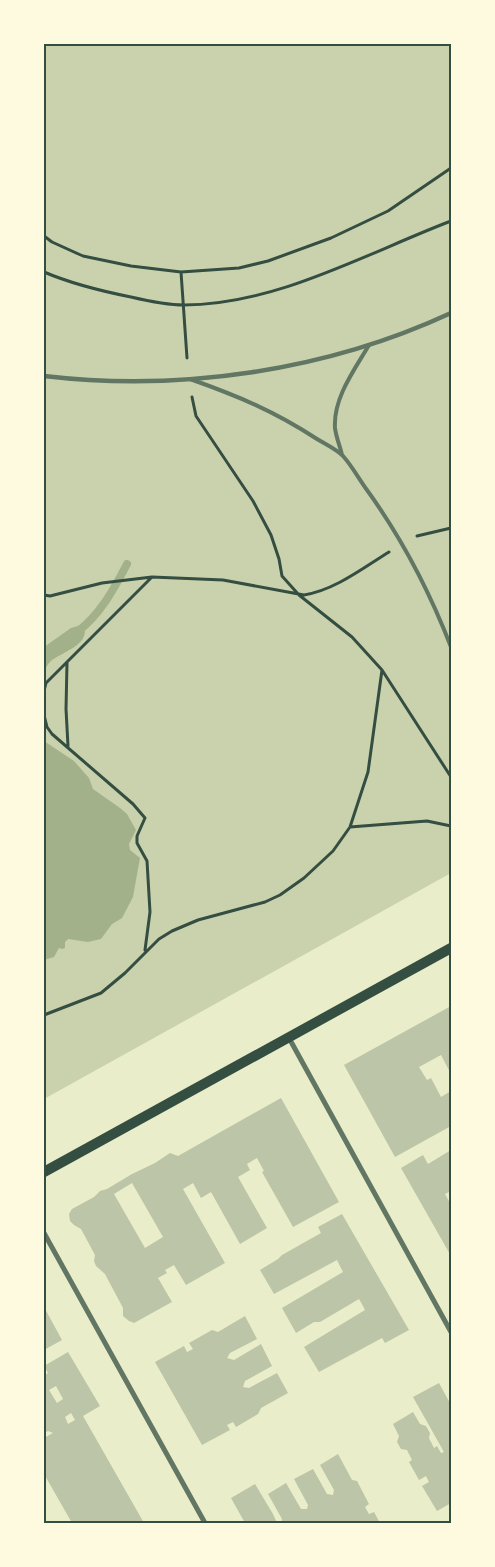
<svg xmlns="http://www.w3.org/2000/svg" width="495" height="1567" viewBox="0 0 495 1567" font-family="'Roboto Condensed',sans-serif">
<rect width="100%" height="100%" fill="#e9edc9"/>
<path fill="#cad2ad" d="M44,44H451V873L44,1099Z"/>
<path fill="#a3b18a" d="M81,625L84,627C90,645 62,652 51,661C48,664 46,667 44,671V647L71,628Z
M44,741L74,761L89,778L93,789L120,808L127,814L136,830L129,844L130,850L140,858L133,897L122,918L112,924L101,939L88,942L68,939L65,942V948L62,949L59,948L54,957L44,960Z"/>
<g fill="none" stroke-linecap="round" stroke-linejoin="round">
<path stroke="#a3b18a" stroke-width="8" d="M77,632C100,615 114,589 127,564"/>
</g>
<path fill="#bcc5a7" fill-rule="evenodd" d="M451,1006V1074L441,1055L419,1067L427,1080L431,1078L441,1097L451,1091V1126L395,1157L344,1065Z
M281,1098L339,1202L293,1227L262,1172L264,1171L257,1158L247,1164L250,1170L238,1177L267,1228L240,1244L211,1192L201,1198L193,1183L183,1189L225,1263L186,1285L174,1265L165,1270L167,1273L158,1278L172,1302L134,1323L129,1321L123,1316V1308L105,1274L96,1266L94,1261L95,1255L81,1229L74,1225L70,1221L69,1214L72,1209L94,1197L100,1191L107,1189L132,1174L155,1163L170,1153L178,1156ZM132,1183L163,1237L145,1248L114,1194Z
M451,1150V1191L445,1194L451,1205V1256L401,1168L423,1155L428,1164Z
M342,1214L409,1330L385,1343L382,1338L319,1372L304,1347L365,1310L363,1306L359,1299L320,1322H314L296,1333L282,1308L343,1272L337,1260L274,1294L260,1270L278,1259L282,1255L321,1233L318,1227Z
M44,1307L62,1340L44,1350Z
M245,1316L257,1339L230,1353L227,1358L234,1360L261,1344L272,1366L245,1381L243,1387L249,1388L277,1373L288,1393L261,1408L258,1414L236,1427L233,1422L227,1425L230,1430L202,1445L155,1362L184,1346L187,1352L193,1349L189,1343L212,1330L218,1332Z
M68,1352L100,1406L83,1416L144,1523H72L44,1474V1438L53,1433L48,1431L44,1433V1376L48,1373L44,1366ZM56,1386L63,1399L57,1403L49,1390ZM71,1413L75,1420L68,1424L65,1417Z
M439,1383L451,1405V1503L437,1511L422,1486L429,1482L426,1476L419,1480L409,1462L412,1460L407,1450L401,1449L397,1442L399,1436L393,1424L413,1412L420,1424L426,1426L430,1433L429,1438L434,1448L437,1446L441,1453L444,1452L413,1397Z
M338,1454L352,1480L357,1481L369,1504L365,1507L369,1514L374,1512L380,1523H281L282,1519L268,1494L286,1483L301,1509H307L308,1505L294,1479L313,1469L327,1494L333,1495L334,1490L320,1465Z
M255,1484L273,1514L277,1523H245L231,1498Z"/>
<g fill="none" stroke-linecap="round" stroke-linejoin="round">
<path stroke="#344e41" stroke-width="3" d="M44,236L52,242L83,256L131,266L181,272L239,268L268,261L331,238L388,211L451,168
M44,272C72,284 101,291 131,297C148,301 167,305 184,305C276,305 367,253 451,221
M181,272L187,358
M192,397L196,416L253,501L271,535L279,559L282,576L299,595L352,637L382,670L451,777
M417,536L451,528
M44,595L50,596L102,583L152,577L223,580L304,595C335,590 363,568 389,552
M67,663L66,709L68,746
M44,691L46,683L152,577
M44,715L47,727L52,734L133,804L145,818L137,836V843L147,861L150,912L145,950
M350,827L427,821L451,826
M44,1015L101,993L125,973L159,939L172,931L198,920L265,902L280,895L304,878L333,851L350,827L368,772L382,670"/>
<path stroke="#617663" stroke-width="4" d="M190,379C238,396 274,411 317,439C325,444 336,449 343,456C352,466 359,479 367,490C403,540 429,590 451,647
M342,455C340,446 336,437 335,428C333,398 355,369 369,345"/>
<path stroke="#617663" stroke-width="4.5" d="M44,376C181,392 326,371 451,313"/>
<path stroke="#617663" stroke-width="5" d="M289,1038L451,1332
M44,1233L205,1523"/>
<path stroke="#344e41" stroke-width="10" d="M44,1172L451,948"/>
</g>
<rect width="495" height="1567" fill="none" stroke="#fefae0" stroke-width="90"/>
<rect x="45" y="45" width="405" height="1477" fill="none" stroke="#344e41" stroke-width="2"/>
</svg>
